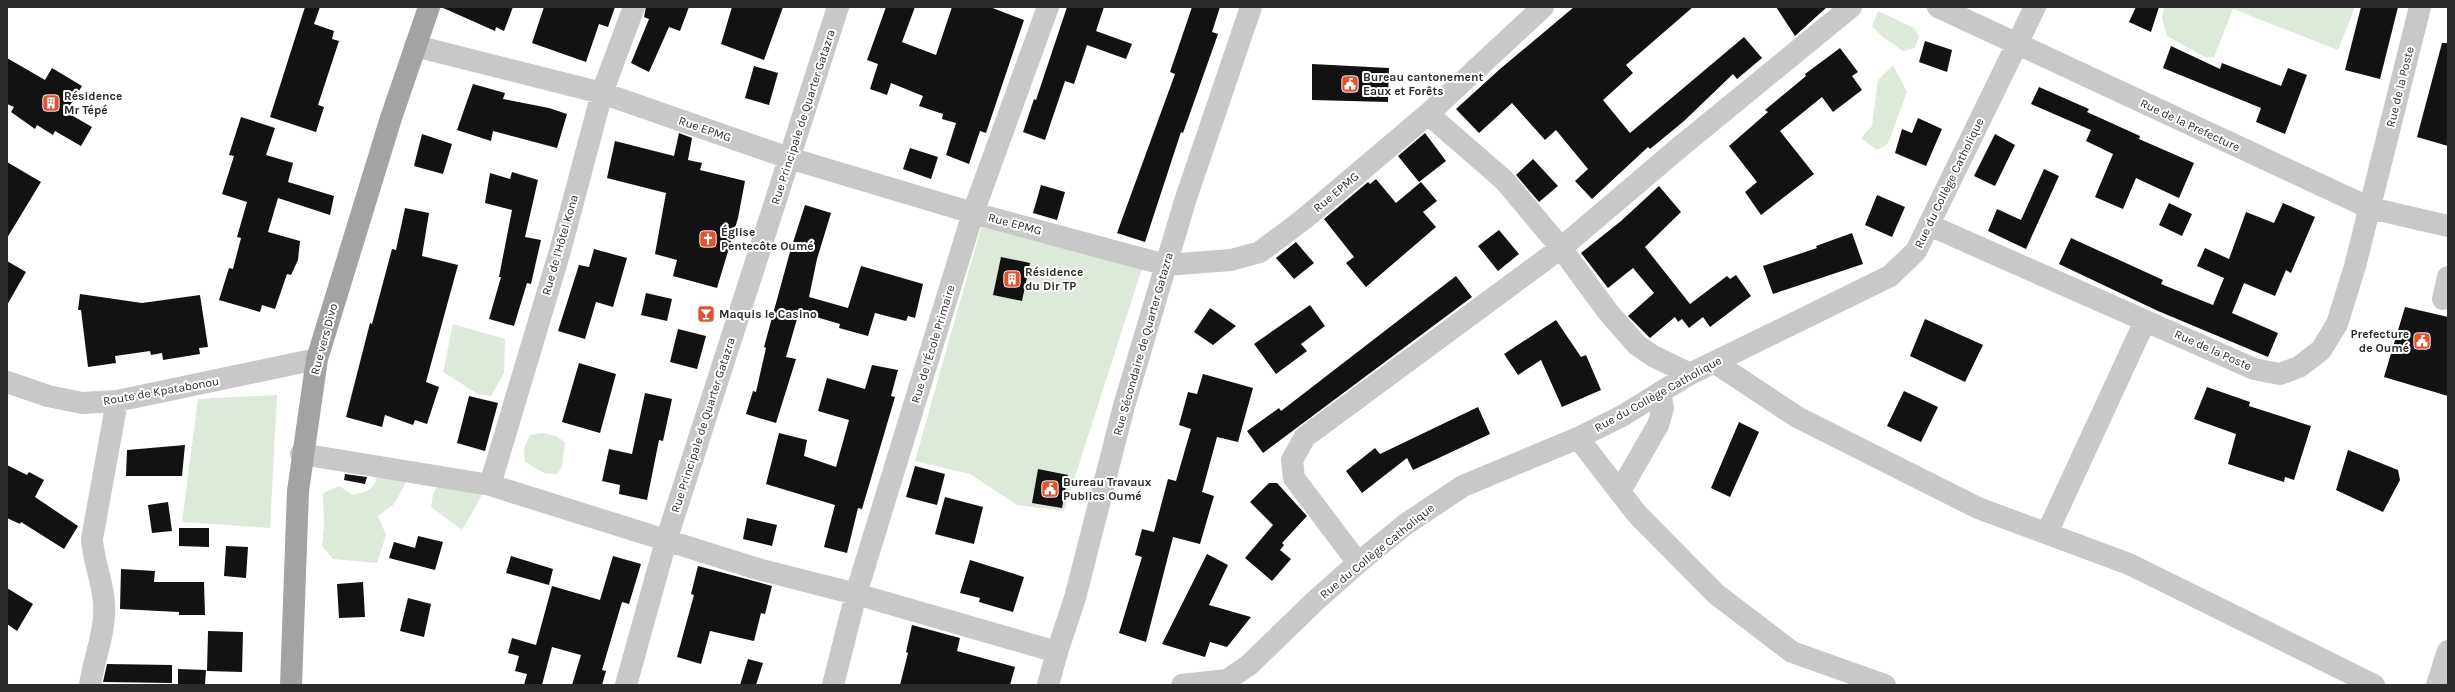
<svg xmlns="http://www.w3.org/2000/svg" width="2455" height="692" viewBox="0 0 2455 692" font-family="Karla,sans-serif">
<rect width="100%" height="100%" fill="#fff"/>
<path fill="#dde9d9" d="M2164,7H2355L2338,50L2233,9L2214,57H2205L2167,36L2162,18Z
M1878,11L1914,28L1919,36L1915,48L1903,51L1884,38L1872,26Z
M1893,65L1907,92L1888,144L1877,150L1861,138L1872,126L1878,80Z
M982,224L1144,262L1064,511L1017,505L970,474L915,461Z
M453,324L505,339L504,373L491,396L478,394L443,372Z
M277,395L270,528L182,522L198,399Z
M542,433L556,436L565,442L562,467L557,474L544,473L525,462L524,448L530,435Z
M414,468L394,504L378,516L386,535L377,563L333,559L322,546L324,528L323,493L339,486L353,495C373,490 374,489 379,469Z
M439,483L479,488L482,495L462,530L431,507L433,494Z"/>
<path fill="#121212" d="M305,7H320L314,24L334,31L332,39L339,41L318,105L324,107L316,132L270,117Z
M441,7H513L504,31L496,27L495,31Z
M544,7H615L608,27L599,24L586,62L532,43Z
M646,7H689L680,31L669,27L649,72L631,63L649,19L644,17Z
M732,7H783L764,60L721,44Z
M886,7H915L902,42L936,55L952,7H990L1024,20L986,133L980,131L969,164L946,155L956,123L942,119L943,114L919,106L923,96L891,83L887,95L870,89L878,64L867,60Z
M1067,7H1104L1096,31L1132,44L1126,59L1087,45L1074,84L1065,81L1045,140L1023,132L1034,99L1036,100Z
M1192,7H1220L1212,32L1218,34L1183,133L1181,132L1145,242L1117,233L1175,74L1170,72Z
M1574,7H1693L1626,65L1633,73L1603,100L1630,133L1744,37L1762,58L1737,79L1733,74L1684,121L1650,149L1648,147L1592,199L1575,181L1588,169L1556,130L1545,140L1512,103L1479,133L1456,109L1500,69Z
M1776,7H1827L1795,36Z
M2136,7H2159L2151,32L2129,22Z
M2361,7H2398L2380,79L2345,70Z
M1925,41L1952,50L1947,72L1919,62Z
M2442,43H2448V146L2417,137Z
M2171,46L2220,69L2222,63L2281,86L2288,68L2307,75L2285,134L2256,122L2261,108L2163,68Z
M1840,48L1858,72L1852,76L1862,90L1833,112L1822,97L1780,131L1814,174L1761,215L1745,192L1757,182L1729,146L1768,112L1765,110L1806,76L1805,74Z
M7,58L45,80L52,68L82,86L66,112L92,127L81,146L55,131L53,135L37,125L35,129L11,112L14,107L7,104Z
M1312,64L1389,68L1388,102L1312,100Z
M754,66L778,73L769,105L745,98Z
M473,84L505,93L503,99L549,108L567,114L557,148L493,131L491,141L457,130Z
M2039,87L2089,109L2087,112L2140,136L2139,139L2194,163L2179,198L2136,178L2123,209L2095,197L2113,154L2086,141L2091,130L2031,104Z
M241,117L275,128L266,155L293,163L288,182L334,196L330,215L278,198L268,232L300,241L298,260L291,275L287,274L275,309L262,305L260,312L219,300L229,268L233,269L241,238L237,237L247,202L222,194L234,156L229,155Z
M1918,118L1942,129L1926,166L1895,153L1902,129L1912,133Z
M679,133L692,138L688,160L702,163L700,170L745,181L738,218L717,288L673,276L677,260L655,254L666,193L607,178L615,141L674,156Z
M1425,133L1446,161L1419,182L1398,156Z
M422,134L452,144L443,174L414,166Z
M1995,134L2015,145L1995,186L1974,176Z
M910,148L938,157L931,179L903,169Z
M1533,159L1558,186L1539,202L1516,175Z
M7,162L41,182L7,238Z
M2044,169L2059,176L2026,249L1988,231L1997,209L2021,220Z
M512,172L538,180L525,237L541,240L531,284L527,283L514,326L489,319L501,277H499L512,210L485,203L490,173L510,179Z
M1376,179L1396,203L1421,182L1437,201L1423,212L1436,227L1366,287L1346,263L1354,257L1324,219L1368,182L1370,184Z
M1041,185L1065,192L1057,220L1033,213Z
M1659,186L1681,212L1645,247L1690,304L1727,276L1730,279L1736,275L1751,296L1710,327L1703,317L1689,328L1682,319L1678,322L1675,317L1650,338L1628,316L1654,293L1633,268L1608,288L1581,253L1621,221Z
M1877,195L1905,207L1892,237L1865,225Z
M2169,203L2192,214L2182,236L2159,225Z
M2283,203L2315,217L2291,273L2286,270L2275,296L2244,283L2232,313L2278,333L2268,357L2158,311L2059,264L2071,238L2163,280L2161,284L2213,305L2224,278L2197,266L2205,248L2229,259L2246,212L2274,223Z
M805,205L831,213L817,259L809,297L848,308L861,266L923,284L915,318L908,316L906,321L875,313L868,336L839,328L840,324L799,312L786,357L796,359L776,423L746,414L753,391L756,392L766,348L764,347L790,252Z
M405,208L429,213L422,256L458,265L426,382L439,387L427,424L415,420L413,425L385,415L382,427L346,417L370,323L372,324L392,249L396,250Z
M1499,230L1519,254L1498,271L1478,246Z
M1852,233L1863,264L1773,294L1763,266L1817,248L1816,246Z
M1296,242L1314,263L1294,279L1276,258Z
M594,249L627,258L613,307L596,302L585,339L558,331L579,265L589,267Z
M1001,257L1030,263L1022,301L993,295Z
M7,261L26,272L7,305Z
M1456,276L1472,297L1263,453L1247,431L1279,408L1281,411Z
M646,293L672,299L667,321L641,315Z
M80,294L142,303L200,295L208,347L199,348L200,354L163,360L162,353L151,355L150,351L115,356L116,363L88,367L81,310H78Z
M1310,305L1325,326L1301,344L1307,351L1276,374L1254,344Z
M2405,307L2448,317V396L2384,377Z
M1210,308L1236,326L1213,345L1194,332Z
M1925,319L1983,345L1965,382L1910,356Z
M1556,320L1581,357L1586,355L1601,390L1562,407L1541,360L1518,375L1504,354Z
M678,329L706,336L697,369L670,362Z
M579,363L616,374L600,433L562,422Z
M872,365L898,370L891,396L895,397L862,509L858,508L847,553L824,547L835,505L766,484L779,433L807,440L804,456L836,467L849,420L818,411L827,378L865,389Z
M1203,374L1253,388L1238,442L1217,437L1202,492L1214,496L1200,544L1173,537L1146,642L1119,633L1142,557L1135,555L1142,529L1154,532L1168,479L1176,481L1191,429L1179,425L1188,392L1197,394Z
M2207,387L2250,402L2249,406L2311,426L2294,480L2285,477L2284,482L2228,464L2236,434L2194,419Z
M1904,391L1938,407L1921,442L1887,426Z
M645,393L672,399L663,441L659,440L647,500L619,494L620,485L602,481L609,449L632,454Z
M469,396L498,403L485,451L457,443Z
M1478,407L1490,434L1413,470L1407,458L1362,493L1346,471L1375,448L1380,454Z
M1739,422L1759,432L1730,497L1711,488Z
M185,445L182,476H126L127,450Z
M2348,450L2398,470L2400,480L2383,512L2336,490Z
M7,465L27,475L29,472L44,480L35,497L78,526L64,549L21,522L20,524L7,518Z
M915,466L945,474L937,505L906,497Z
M1038,469L1068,475L1062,508L1032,503Z
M345,474L367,477L365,484L344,480Z
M1269,483H1277L1307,516L1282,543L1284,545L1280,550L1291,559L1272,581L1245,558L1273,525L1250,502Z
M945,497L983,507L974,544L935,534Z
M168,502L172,531L152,533L148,505Z
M747,518L777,525L772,546L743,539Z
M179,528H209V547L179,546Z
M418,536L443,542L435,570L389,558L394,542L415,548Z
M226,546L248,547L246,578L224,576Z
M1207,554L1228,565L1209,605L1251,617L1227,647L1210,642L1205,657L1162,644Z
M511,556L553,569L549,585L506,573Z
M613,556L641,564L629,604L622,602L602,670L606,671L602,685H572L581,655L552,647L542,685H524L527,674L515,671L519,656L508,653L512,638L536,645L552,586L600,600Z
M970,560L1024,577L1013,612L979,602L980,598L960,593Z
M698,566L772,586L765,614L761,613L754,641L710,631L701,664L677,657L694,595L691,594Z
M121,569L155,571L154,582H204L205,615H179V612L120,609Z
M363,582L365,617L339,618L337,584Z
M7,588L33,604L17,631L7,624Z
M408,598L431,604L424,637L400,631Z
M912,625L960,638L957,651L1015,667L1010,685H900L908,653L906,652Z
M208,631L243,632L242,672L207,671Z
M748,659L763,663L756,685H740Z
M107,664L172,665V683L103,682Z
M178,669L206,670L205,685H178Z"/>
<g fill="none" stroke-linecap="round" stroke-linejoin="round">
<path stroke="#c8c8c8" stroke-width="22" d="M1938,7L2370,208L2448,226
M415,46L602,93L789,158L973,213L1166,265L1231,260L1260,252L1304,219L1428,114L1543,7
M1428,114L1504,180L1561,248L1608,312L1637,345L1653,356L1690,374
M1929,225L2254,369L2280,374L2299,367L2321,350L2337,324L2355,266L2420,7
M2443,299L2448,277
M1714,362L1797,417L1978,508L2129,564L2374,685
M7,382L48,396L82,403L117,401L317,359
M1578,438L1637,514L1716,594L1792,652L1885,685
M301,454L490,485L758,569L856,594L1057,652
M490,485L560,251L602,93L634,7
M1620,491L1658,425L1663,408L1660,393
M2047,533L2145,321
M1358,563L1294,478L1292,460L1305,437L1561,248L1680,147L1851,7
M90,685C94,658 106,631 104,603C103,582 93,561 92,539L117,401
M626,685L666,541L838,7
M833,685L856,594L973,213L1048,7
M1048,685L1057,652L1075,598L1124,406L1185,201L1251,7
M1182,685L1227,680L1249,665L1314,602L1358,563L1406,524L1463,486L1578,438L1622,416L1690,374L1890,276L1916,251L2035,7
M2437,685L2448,651"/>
<path stroke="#a3a3a3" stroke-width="22" d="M291,685L298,491L317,359L391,118L429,7"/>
</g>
<defs>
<symbol id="civic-square" viewBox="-11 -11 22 22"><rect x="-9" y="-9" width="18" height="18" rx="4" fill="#dd5532" stroke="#fff"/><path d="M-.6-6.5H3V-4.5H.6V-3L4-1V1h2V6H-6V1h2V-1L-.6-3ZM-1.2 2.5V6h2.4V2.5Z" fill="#fff"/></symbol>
<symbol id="building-square" viewBox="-11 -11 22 22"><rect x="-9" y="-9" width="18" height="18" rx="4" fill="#dd5532" stroke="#fff"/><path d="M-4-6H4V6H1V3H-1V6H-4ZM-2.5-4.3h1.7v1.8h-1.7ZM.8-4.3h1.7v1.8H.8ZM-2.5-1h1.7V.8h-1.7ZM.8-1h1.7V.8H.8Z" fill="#fff"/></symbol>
<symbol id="church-square" viewBox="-11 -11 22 22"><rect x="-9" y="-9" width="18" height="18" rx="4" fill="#dd5532" stroke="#fff"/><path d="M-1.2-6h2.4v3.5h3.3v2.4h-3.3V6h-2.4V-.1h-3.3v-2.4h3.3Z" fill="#fff"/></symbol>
<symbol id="bar-square" viewBox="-11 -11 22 22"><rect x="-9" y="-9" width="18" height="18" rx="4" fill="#dd5532" stroke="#fff"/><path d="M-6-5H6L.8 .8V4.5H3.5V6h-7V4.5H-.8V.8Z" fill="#fff"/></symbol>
</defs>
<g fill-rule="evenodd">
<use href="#civic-square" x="1340" y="74" width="20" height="20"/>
<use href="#building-square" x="41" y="93" width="20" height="20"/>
<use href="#church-square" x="698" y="229" width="20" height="20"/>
<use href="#building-square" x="1002" y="269" width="20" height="20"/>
<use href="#bar-square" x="696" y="304" width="20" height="20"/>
<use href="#civic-square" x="2412" y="331" width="20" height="20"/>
<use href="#civic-square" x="1040" y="479" width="20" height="20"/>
</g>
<g text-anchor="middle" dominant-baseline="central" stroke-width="4" stroke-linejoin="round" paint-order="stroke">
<g font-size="12" font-weight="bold" fill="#2b2b2b" stroke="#fff" text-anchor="start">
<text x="1363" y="77">Bureau cantonement<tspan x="1363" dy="14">Eaux et Forêts</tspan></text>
<text x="64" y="96">Résidence<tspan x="64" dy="14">Mr Tépé</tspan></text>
<text x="721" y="232">Église<tspan x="721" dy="14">Pentecôte Oumé</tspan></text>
<text x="1025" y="272">Résidence<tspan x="1025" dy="14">du Dir TP</tspan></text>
<text x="719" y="314">Maquis le Casino</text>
<text x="2409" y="334" text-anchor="end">Prefecture<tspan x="2409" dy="14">de Oumé</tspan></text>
<text x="1063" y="482">Bureau Travaux<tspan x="1063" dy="14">Publics Oumé</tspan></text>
</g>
<g font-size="12" fill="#2b2b2b" stroke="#fff">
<text transform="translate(2400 87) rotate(-76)">Rue de la Poste</text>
<text transform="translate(803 117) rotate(-72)">Rue Principale de Quarter Gatazra</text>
<text transform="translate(2190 125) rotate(25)">Rue de la Prefecture</text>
<text transform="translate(705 129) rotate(19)">Rue EPMG</text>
<text transform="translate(1949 183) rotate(-64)">Rue du Collège Catholique</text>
<text transform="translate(1336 192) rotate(-40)">Rue EPMG</text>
<text transform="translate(1015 224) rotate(15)">Rue EPMG</text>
<text transform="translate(560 245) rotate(-74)">Rue de l'Hôtel Kona</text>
<text transform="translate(324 339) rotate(-75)">Rue vers Divo</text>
<text transform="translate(933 344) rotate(-73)">Rue de l'École Primaire</text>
<text transform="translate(1143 344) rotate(-74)">Rue Sécondaire de Quarter Gatazra</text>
<text transform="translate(2213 350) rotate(24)">Rue de la Poste</text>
<text transform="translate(161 391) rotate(-10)">Route de Kpatabonou</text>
<text transform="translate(1658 394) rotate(-29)">Rue du Collège Catholique</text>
<text transform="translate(703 425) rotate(-72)">Rue Principale de Quarter Gatazra</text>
<text transform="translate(1377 551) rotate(-39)">Rue du Collège Catholique</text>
</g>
</g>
<rect width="2455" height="692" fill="none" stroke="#2b2b2b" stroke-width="16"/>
</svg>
